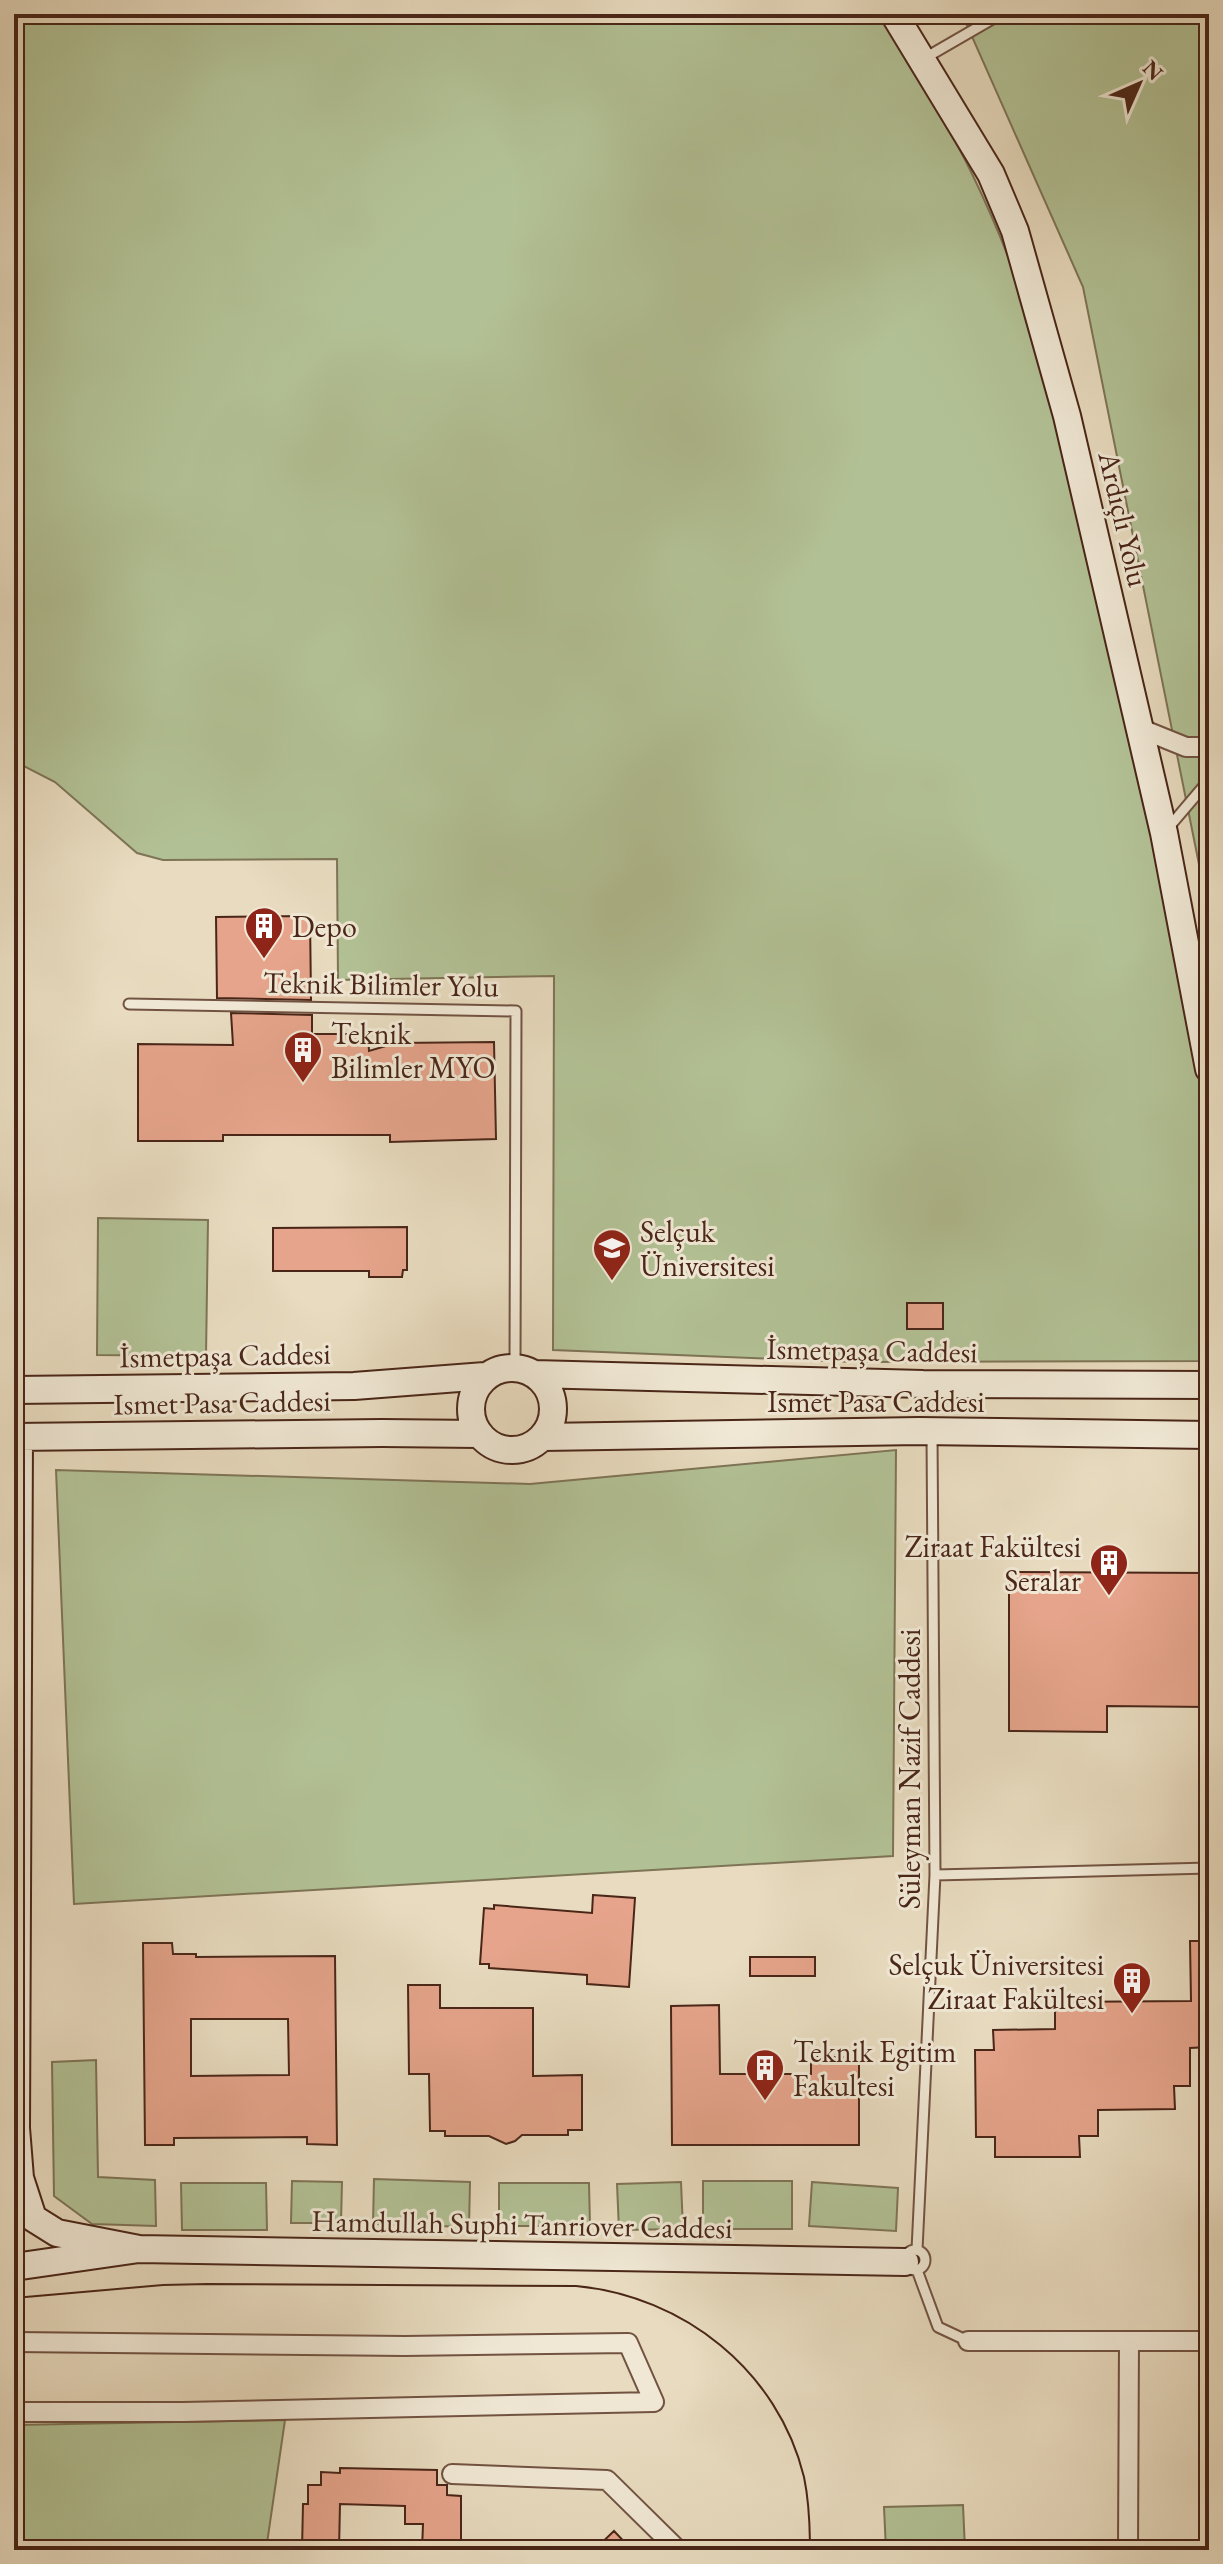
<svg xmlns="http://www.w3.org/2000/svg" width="1223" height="2564" viewBox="0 0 1223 2564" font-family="'EB Garamond',serif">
<rect width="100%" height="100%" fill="#e8dbbf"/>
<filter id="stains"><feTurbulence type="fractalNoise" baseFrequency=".0025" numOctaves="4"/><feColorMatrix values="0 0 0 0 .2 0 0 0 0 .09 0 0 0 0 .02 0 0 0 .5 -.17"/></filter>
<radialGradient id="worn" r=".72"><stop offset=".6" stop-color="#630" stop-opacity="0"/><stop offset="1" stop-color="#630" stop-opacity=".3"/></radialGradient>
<path fill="#b2c195" stroke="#7e7456" stroke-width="2" d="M14,14H879C912,68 947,121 974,178C1001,234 1022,290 1040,349L1153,825L1209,1134V1361L854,1362L553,1350L554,976L338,980L337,859L163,860L137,853L55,782L14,761Z
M962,14H1209V914L1083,287Z
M98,1218L208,1220L206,1356L97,1355Z
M896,1450L893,1856L74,1904L56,1470L530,1484Z
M96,2060L98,2177L155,2180L156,2226L92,2224L54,2196L52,2062Z
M374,2179L470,2182L469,2227L373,2224Z
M292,2181L342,2182L341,2223H291Z
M703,2181H792V2229H703Z
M681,2182L683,2229L619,2230L617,2184Z
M812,2182L898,2188L896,2231L809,2226Z
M181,2183H266L267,2230H182Z
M499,2183H589L590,2226H499Z
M285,2420L266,2550H14V2425Z
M963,2505L965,2550H886L884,2507Z"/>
<path fill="#e5a48b" stroke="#4a2618" stroke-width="2" fill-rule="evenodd" d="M310,916L311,1000L217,998L216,917Z
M231,1013L312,1015V1034H368L369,1051L396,1043L494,1042L496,1139L390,1142V1135H223V1141H138V1044L233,1045Z
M407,1227V1270H403L402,1277H369V1271H273V1228Z
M907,1303H943V1329H907Z
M1009,1572L1209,1573V1707L1107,1706V1732L1009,1731Z
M593,1895L635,1898L629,1987L587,1984V1975L489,1968V1964H480L484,1908L494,1909V1905L592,1913Z
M1190,1941H1209V2047L1190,2048V2086H1174L1175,2109L1098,2110V2136H1079L1080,2157H995V2137H976L975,2050H994L993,2030L1055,2029V2002L1191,2001Z
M143,1943H172L173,1954H196V1957L335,1956L337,2145L307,2144V2137L174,2138V2145H145ZM191,2019H288L289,2075L191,2076Z
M750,1957H815V1976H750Z
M408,1985H440V2008H533V2076L582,2075V2130H568V2135H522L515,2141L506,2144L489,2136H445V2131H430L429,2074H409Z
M719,2005L720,2074H811V2057H859V2145H672L671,2006Z
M340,2468L437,2470V2485H447V2495L461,2496V2550H422L423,2524H405V2506L340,2504L339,2550H302L303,2504H308V2485H321V2472L340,2473Z
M614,2531L632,2550H594Z"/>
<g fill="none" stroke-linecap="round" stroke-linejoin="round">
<defs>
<path id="lane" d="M925,58L1001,14
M1169,827L1209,780
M129,1004L516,1011L515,1367
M935,1875L1209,1868
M917,2250L935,1875L932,1434
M905 2260a10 10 0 1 1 20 0a10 10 0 1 1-20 0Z
M917,2270L938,2327L968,2341"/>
<path id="street" d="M1139,728L1186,747H1209
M968,2341H1209
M14,2342L405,2346L628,2343L654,2402L183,2412H14
M452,2474L607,2480L678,2550
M1128,2550L1129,2341"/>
<path id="secondary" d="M894,14L991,174L1015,231L1067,416L1164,833L1209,1069
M471 1409a41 41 0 1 1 82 0a41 41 0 1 1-82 0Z
M534,1374L923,1384L1209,1385
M14,1390L354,1386L485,1376
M14,1437L382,1433L479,1434
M19,1437L16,2128L20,2178L33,2218L57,2233L139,2249
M543,1437L919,1431L1209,1435
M14,2267L139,2249L905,2262"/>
</defs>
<use href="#lane" stroke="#725342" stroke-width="13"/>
<use href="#street" stroke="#725342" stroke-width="22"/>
<use href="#secondary" stroke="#4a2618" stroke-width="30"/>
<use href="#lane" stroke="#f0e8d5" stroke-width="9"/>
<use href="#street" stroke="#f0e8d5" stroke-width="18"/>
<use href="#secondary" stroke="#f0e8d5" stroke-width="26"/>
<path stroke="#4a2618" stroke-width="2" d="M14,2298L163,2285L207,2284L576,2286C684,2296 778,2371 804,2477C809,2501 810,2526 810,2550"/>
</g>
<defs>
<symbol id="building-pin" viewBox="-11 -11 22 30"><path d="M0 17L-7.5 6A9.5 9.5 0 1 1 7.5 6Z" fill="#8f2418" stroke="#f0e8d5"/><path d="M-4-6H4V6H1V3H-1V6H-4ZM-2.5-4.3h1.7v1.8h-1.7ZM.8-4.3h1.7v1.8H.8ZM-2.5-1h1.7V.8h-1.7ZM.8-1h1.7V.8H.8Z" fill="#fff"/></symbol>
<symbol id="university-pin" viewBox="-11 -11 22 30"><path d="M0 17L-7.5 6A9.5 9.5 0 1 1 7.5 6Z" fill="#8f2418" stroke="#f0e8d5"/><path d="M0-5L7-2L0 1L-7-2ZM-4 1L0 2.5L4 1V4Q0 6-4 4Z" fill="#fff"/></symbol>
</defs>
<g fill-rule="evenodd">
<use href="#building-pin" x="242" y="904" width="44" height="60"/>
<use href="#building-pin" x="281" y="1028" width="44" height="60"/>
<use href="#university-pin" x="590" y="1226" width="44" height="60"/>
<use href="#building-pin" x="1087" y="1541" width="44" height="60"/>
<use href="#building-pin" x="1110" y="1959" width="44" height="60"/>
<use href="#building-pin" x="743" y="2046" width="44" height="60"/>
</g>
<g text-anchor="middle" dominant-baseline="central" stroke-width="6" stroke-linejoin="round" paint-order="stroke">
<g font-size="30" fill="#4a2618" stroke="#f0e8d5">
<text transform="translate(1124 519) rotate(77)">Ardıçlı Yolu</text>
<text transform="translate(381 984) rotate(1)">Teknik Bilimler Yolu</text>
<text transform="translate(872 1350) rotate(1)">İsmetpaşa Caddesi</text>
<text transform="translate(225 1355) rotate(-1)">İsmetpaşa Caddesi</text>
<text x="876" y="1401">Ismet Pasa Caddesi</text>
<text transform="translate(222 1402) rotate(-1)">Ismet Pasa Caddesi</text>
<text transform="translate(909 1769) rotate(-90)">Süleyman Nazif Caddesi</text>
<text transform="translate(522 2224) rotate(1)">Hamdullah Suphi Tanriover Caddesi</text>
</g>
<g font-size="30" fill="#4a2618" stroke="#f0e8d5" text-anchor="start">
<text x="292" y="926">Depo</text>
<text x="331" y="1033">Teknik<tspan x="331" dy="34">Bilimler MYO</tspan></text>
<text x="640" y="1231">Selçuk<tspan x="640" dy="34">Üniversitesi</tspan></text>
<text x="1081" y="1546" text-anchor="end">Ziraat Fakültesi<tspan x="1081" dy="34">Seralar</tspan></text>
<text x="1104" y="1964" text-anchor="end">Selçuk Üniversitesi<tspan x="1104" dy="34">Ziraat Fakültesi</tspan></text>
<text x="793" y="2051">Teknik Egitim<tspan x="793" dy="34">Fakultesi</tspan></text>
</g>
</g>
<rect width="1223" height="2564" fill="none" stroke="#e8dbbf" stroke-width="48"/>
<rect x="16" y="16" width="1191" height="2532" fill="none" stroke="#4a2618" stroke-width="4"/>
<rect x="24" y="24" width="1175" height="2516" fill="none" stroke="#4a2618" stroke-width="2"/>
<g transform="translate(1139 84) rotate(45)" stroke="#f0e8d5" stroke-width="6" paint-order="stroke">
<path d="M0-6L14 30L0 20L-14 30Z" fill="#4a2618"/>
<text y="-12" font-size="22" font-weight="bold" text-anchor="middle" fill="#4a2618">N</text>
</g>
<rect width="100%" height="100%" filter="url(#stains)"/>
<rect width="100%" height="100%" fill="url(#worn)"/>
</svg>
